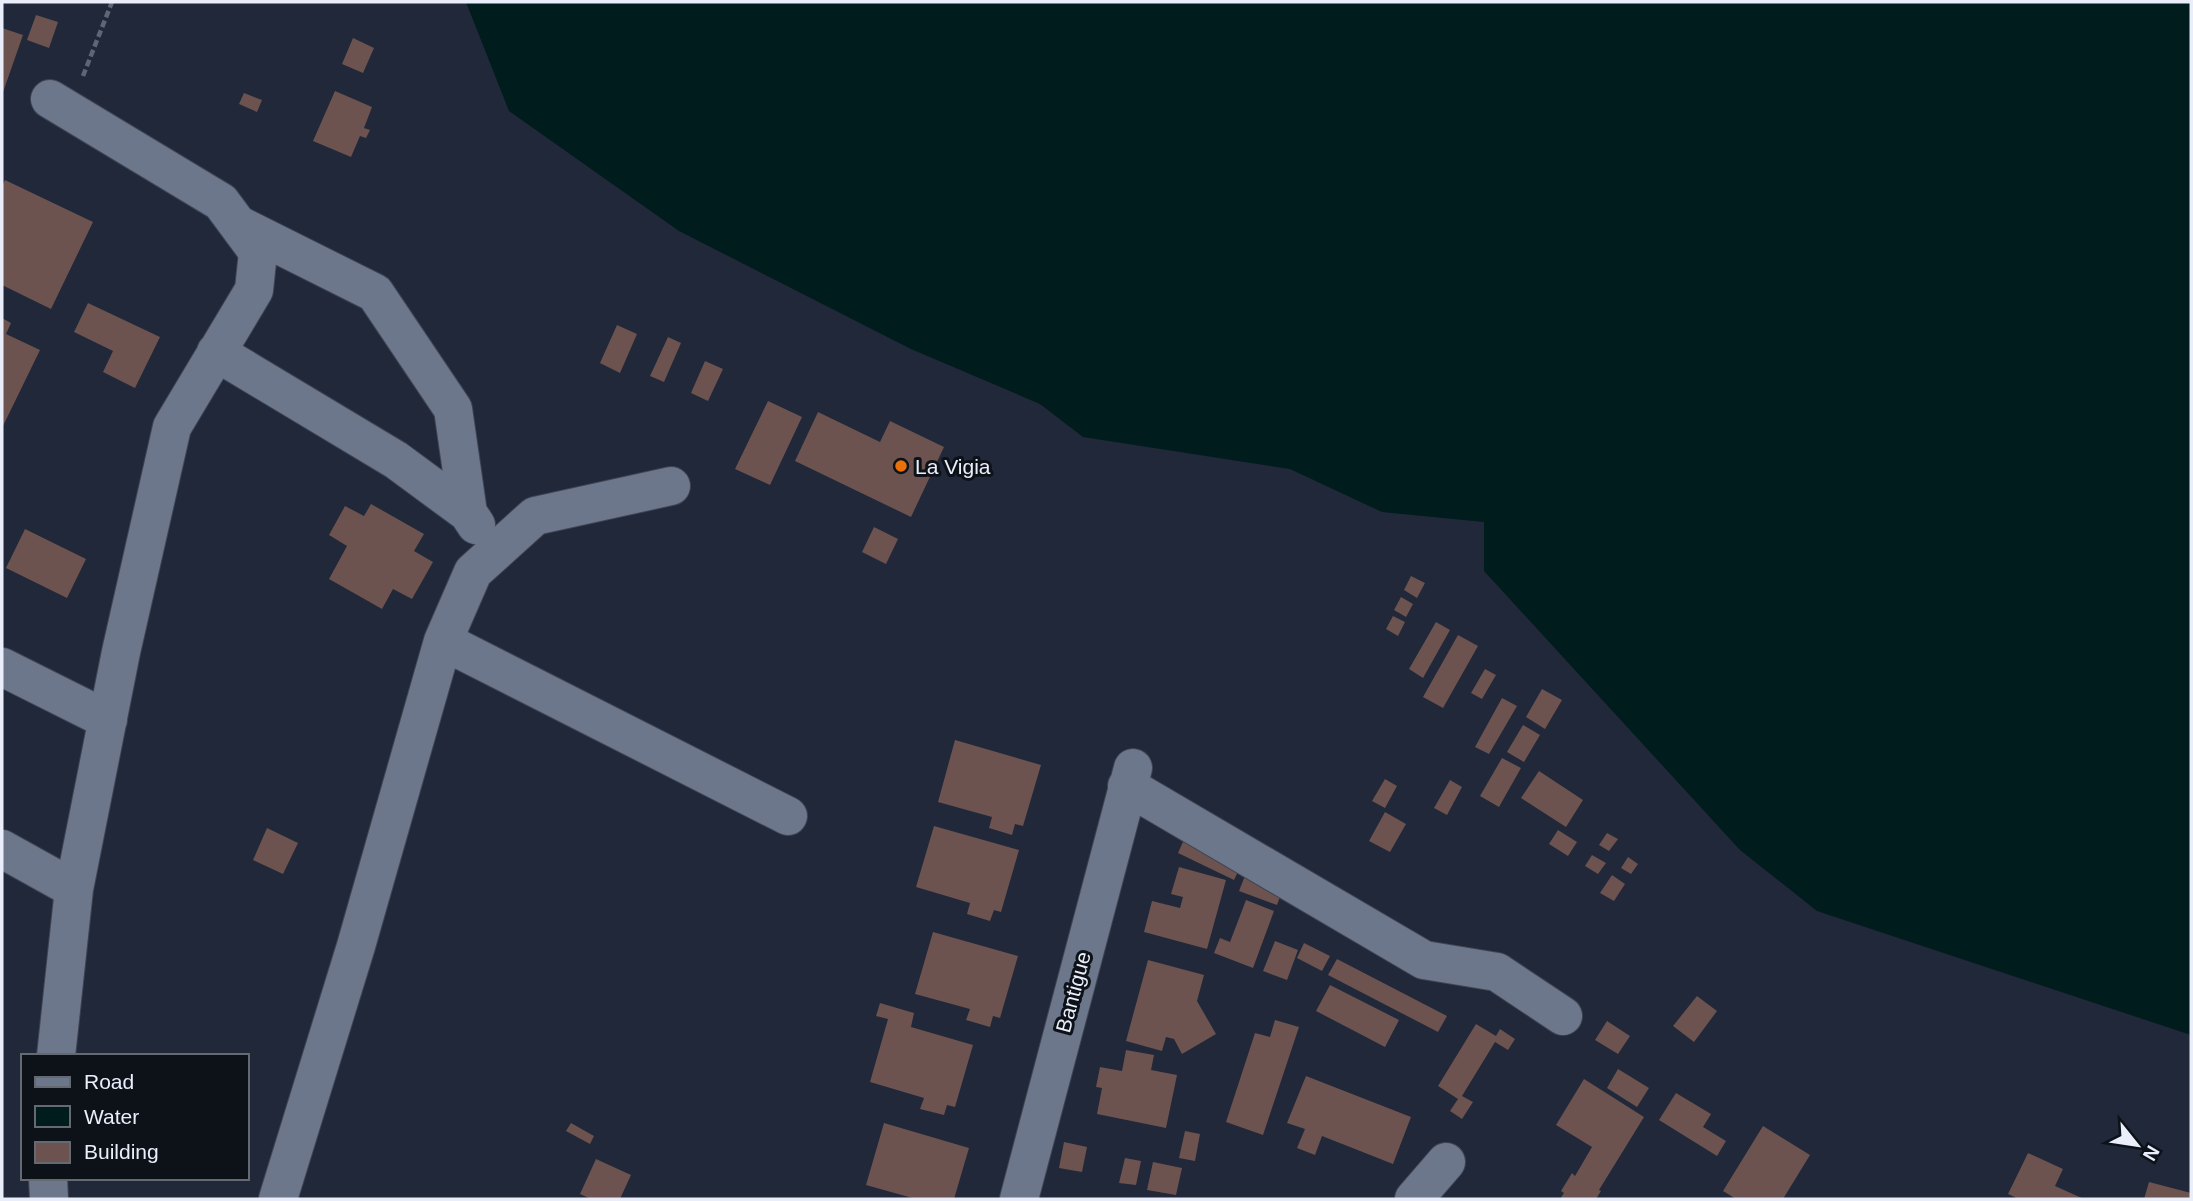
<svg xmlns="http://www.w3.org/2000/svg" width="2193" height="1201" viewBox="0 0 2193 1201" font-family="Helvetica,sans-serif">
<rect width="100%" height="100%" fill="#202839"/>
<path fill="#011c1c" d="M466,2H2191V1035L1817,911L1740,850L1484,571V522L1382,512L1290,469L1083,437L1040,404L911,349L679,231L509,111Z"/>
<path fill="#6c534f" d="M36,15L58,22L49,48L27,40Z
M2,28L23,35L2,95Z
M353,38L374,48L363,73L342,64Z
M335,91L372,107L364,128L370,130L366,138L360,136L351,157L313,141Z
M244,93L262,100L257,112L239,104Z
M5,180L93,222L51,309L2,285V186Z
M88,303L160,337L135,388L103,372L113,351L74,332Z
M2,318L11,323L6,334L40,350L2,428Z
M617,325L637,334L620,373L600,363Z
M668,337L681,343L664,382L650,376Z
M705,361L723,369L708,401L691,393Z
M768,401L802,417L770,485L735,469Z
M818,412L880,442L890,421L944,447L911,517L795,461Z
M371,504L424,534L414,551L433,562L412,599L393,589L382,609L329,579L347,546L329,535L345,506L364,516Z
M874,527L898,539L886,564L862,552Z
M25,529L86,559L67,598L6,568Z
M1411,576L1425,583L1417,598L1404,590Z
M1401,597L1413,604L1406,617L1394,610Z
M1393,616L1405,622L1398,636L1386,629Z
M1436,622L1450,630L1423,678L1409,669Z
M1458,635L1478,646L1443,708L1423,697Z
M1485,669L1496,675L1482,699L1471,693Z
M1542,689L1562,700L1545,729L1526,717Z
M1502,698L1517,706L1489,754L1475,747Z
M1523,725L1540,735L1524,762L1507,752Z
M955,740L1041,765L1023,826L1015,824L1012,835L989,828L992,817L938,802Z
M1502,758L1521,768L1499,807L1480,796Z
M1539,771L1583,800L1566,827L1521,798Z
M1385,779L1397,786L1385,808L1372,801Z
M1450,780L1462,787L1447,815L1434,808Z
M1385,812L1406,824L1390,852L1369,841Z
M934,826L1019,850L1001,912L994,910L990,921L967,914L970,903L916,887Z
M267,828L298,843L283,874L253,860Z
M1558,830L1577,842L1568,856L1549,844Z
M1607,833L1618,839L1609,851L1599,845Z
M1186,835L1243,861L1234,880L1178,853Z
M1592,855L1606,863L1598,874L1585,866Z
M1628,857L1638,864L1631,874L1621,868Z
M1179,867L1226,880L1207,949L1144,932L1152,901L1180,908L1183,897L1171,894Z
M1248,868L1285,883L1277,905L1239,891Z
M1612,875L1625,884L1614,901L1600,893Z
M1246,900L1274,911L1253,968L1214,953L1220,938L1230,942Z
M933,932L1018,956L1000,1018L993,1016L990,1027L966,1020L970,1009L915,994Z
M1275,941L1298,950L1287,980L1263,971Z
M1304,943L1330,956L1322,971L1297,958Z
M1337,959L1447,1016L1438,1032L1328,975Z
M1148,960L1204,975L1197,1001L1216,1034L1182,1054L1174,1039L1166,1037L1162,1051L1126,1041Z
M1330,985L1399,1020L1385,1047L1316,1011Z
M1697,996L1717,1011L1694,1042L1673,1026Z
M880,1003L914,1013L911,1027L973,1045L955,1107L947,1105L944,1115L920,1109L924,1098L870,1082L888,1019L876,1016Z
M1275,1020L1299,1027L1263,1135L1226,1122L1255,1033L1270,1037Z
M1607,1021L1630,1036L1618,1054L1595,1040Z
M1476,1024L1496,1036L1500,1029L1515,1039L1508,1050L1495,1042L1462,1096L1473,1102L1462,1119L1450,1111L1458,1099L1438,1086Z
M1126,1050L1154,1055L1151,1070L1177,1075L1166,1128L1097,1114L1102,1088L1096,1087L1100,1067L1122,1071Z
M1618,1069L1649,1088L1637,1107L1607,1088Z
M1306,1076L1411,1117L1393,1164L1322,1136L1315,1155L1297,1148L1305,1129L1287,1123Z
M1584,1079L1644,1117L1599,1190L1601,1191L1596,1199H1560L1564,1193L1561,1191L1572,1173L1575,1176L1592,1147L1556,1125Z
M1676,1093L1711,1114L1703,1127L1726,1141L1717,1156L1659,1120Z
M571,1123L594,1136L590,1144L566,1131Z
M884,1123L969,1148L954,1199H916L866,1185Z
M1763,1126L1810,1155L1783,1199H1736L1723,1191Z
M1185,1131L1200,1134L1195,1161L1179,1158Z
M1064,1142L1087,1147L1082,1172L1059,1168Z
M2028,1153L2063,1169L2055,1186L2084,1199H2019L2008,1194Z
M1125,1158L1141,1161L1136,1185L1119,1183Z
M596,1159L631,1175L620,1199H591L580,1194Z
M1153,1162L1182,1168L1176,1195L1147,1190Z
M2149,1182L2191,1193V1199H2144Z"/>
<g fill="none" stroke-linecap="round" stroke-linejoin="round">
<defs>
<path id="minor" d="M50,99L221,202L258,252L254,290L172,427L121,652L74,889L56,1056
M239,225L375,293L453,409L468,513
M216,352L396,460L468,513L476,525
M443,641L788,816
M2,667L108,720
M1127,786L1424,960L1497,972L1563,1016
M2,849L74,889
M48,1178L49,1199
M278,1199L356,946L443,641L473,572L535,516L671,486
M1019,1199L1133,768
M1414,1199L1446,1162"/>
</defs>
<use href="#minor" stroke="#3f4554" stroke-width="40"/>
<path stroke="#5e6575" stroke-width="4.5" stroke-dasharray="7 3.5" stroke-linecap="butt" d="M83,76L112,2"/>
<use href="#minor" stroke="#6d778c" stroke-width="38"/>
</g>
<circle fill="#e8710a" stroke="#0d1118" stroke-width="2.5" cx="901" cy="466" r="7"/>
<g text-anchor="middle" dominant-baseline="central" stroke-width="6" stroke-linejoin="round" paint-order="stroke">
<g font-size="21" fill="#e9eefa" stroke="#0d1118" text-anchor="start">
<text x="915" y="466">La Vigia</text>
</g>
<g font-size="21" fill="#e9eefa" stroke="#0d1118">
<text transform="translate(1073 992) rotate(-75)">Bantigue</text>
</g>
</g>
<rect width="2193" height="1201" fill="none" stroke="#e9eefa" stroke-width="7"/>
<rect x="21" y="1054" width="228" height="126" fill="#0d1118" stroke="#656972" stroke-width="2"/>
<rect x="35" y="1077" width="35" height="10" fill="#6d778c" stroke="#656972" stroke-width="2"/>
<text x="84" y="1089" font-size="21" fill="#e9eefa">Road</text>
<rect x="35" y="1106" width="35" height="21" fill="#011c1c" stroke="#656972" stroke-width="2"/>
<text x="84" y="1124" font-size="21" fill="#e9eefa">Water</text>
<rect x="35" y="1142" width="35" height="21" fill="#6c534f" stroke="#656972" stroke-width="2"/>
<text x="84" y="1159" font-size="21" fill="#e9eefa">Building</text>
<g transform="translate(2137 1145) rotate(120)" stroke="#0d1118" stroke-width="5" paint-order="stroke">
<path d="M0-5L12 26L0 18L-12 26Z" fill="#e9eefa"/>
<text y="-10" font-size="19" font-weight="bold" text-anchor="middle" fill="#e9eefa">N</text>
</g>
</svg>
